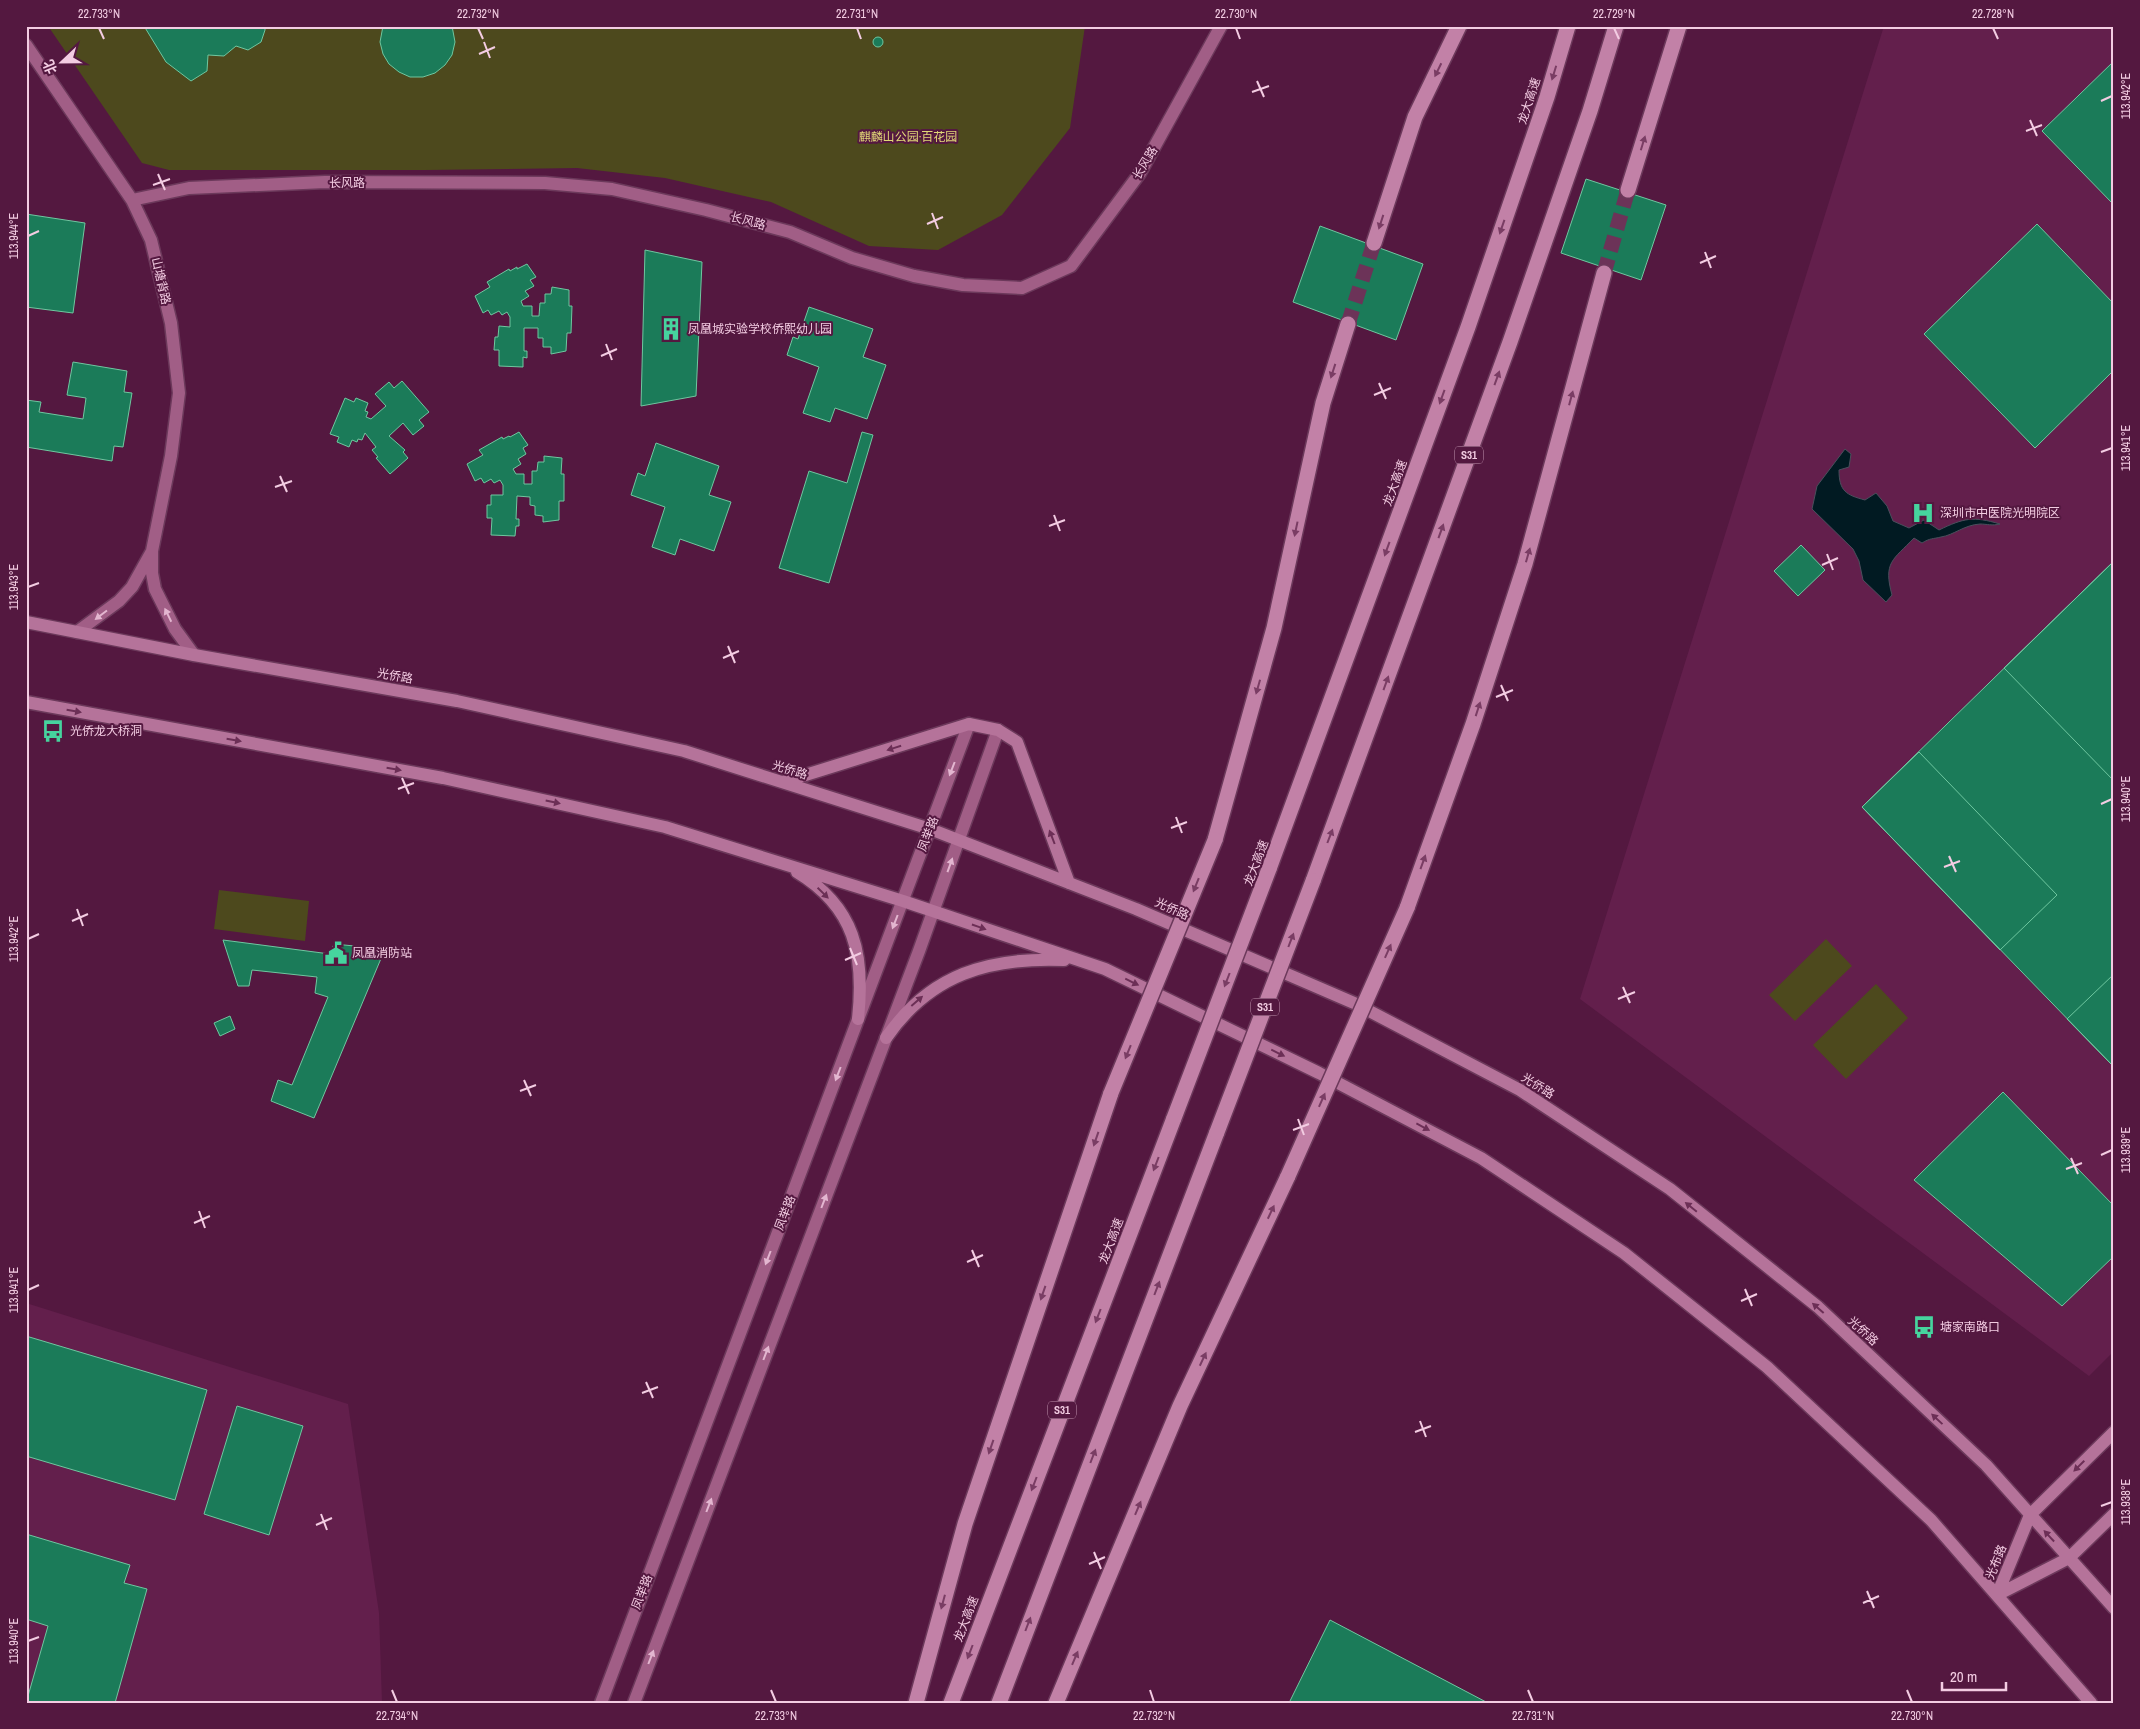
<svg xmlns="http://www.w3.org/2000/svg" width="2140" height="1729" viewBox="0 0 2140 1729" font-family="'Archivo Narrow','Noto Sans SC',sans-serif">
<rect width="100%" height="100%" fill="#541840"/>
<path fill="#631f4c" d="M1884,26H2114V1351L2089,1376L1580,999Z
M26,1303L348,1404L379,1613L382,1703H26Z"/>
<path fill="#4d491d" d="M48,26H1085L1070,128L1002,215L938,250L869,246L771,202L665,178L577,168L426,170H169L142,163Z
M219,890L309,901L305,941L214,929Z
M1826,939L1852,966L1795,1021L1769,995Z
M1876,984L1908,1018L1846,1079L1813,1045Z"/>
<path fill="#011a22" stroke="#4a4f5c" d="M1845,449L1851,454L1849,467L1839,470C1839,491 1846,495 1865,500L1876,493L1887,506L1893,521L1909,528L1924,520L1939,530C1964,518 1973,516 2000,524C1992,526 1987,524 1980,524C1964,525 1954,535 1941,537C1933,539 1930,538 1922,543L1914,538C1893,560 1883,562 1892,595L1886,602L1863,580L1859,561L1853,549L1812,509L1817,486Z"/>
<path fill="#1b7b59" stroke="#6fc7a0" d="M144,26H265V30L261,42L248,50L236,46L224,56L208,55L207,71L191,81L166,62Z
M383,26H452L455,42L452,55L445,65L435,73L423,77H410L399,72L389,64L383,54L380,42Z
M873 42a5 5 0 1 1 10 0a5 5 0 1 1-10 0Z
M2114,61V205L2042,131Z
M1586,179L1666,205L1641,280L1561,253Z
M26,214L85,223L73,313L26,307Z
M2037,224L2114,304V370L2035,448L1924,334Z
M1320,226L1423,264L1396,340L1293,302Z
M645,250L702,262L696,396L641,406Z
M527,264L536,277L530,280L534,286L525,291L529,296L521,301L523,306H532V316H539L540,303H545V294H551L552,287L569,290V306H572L571,333H567L566,351L551,354V347H543V338H538V328H524V351H527V358L523,357V367L499,366V350H494L495,337H498L499,326L510,327V317L507,312L502,315L499,311L491,315L488,310L483,313L475,296L490,287L487,282L509,269L510,271L517,267V269Z
M809,307L873,329L863,357L886,365L867,419L835,408L830,422L803,413L819,367L787,355L793,337L798,339Z
M73,362L127,371L124,392L132,393L123,447L114,446L112,461L26,447V400L41,402L39,412L83,419L86,398L67,395Z
M402,381L429,412L419,420L424,426L413,435L403,423L389,436L405,450L403,452L408,458L390,474L376,458L378,457L372,450L376,447L365,433L362,440L358,439L357,442L352,440L349,447L337,442L339,437L330,434L345,398L354,402L356,398L368,403L365,411L368,412L366,417L371,419L386,406L375,394L389,382L394,388Z
M519,432L528,445L523,448L526,454L518,459L521,464L513,469L516,474H524V484H532V471H537L538,462H544V456L562,458L561,474H564V501H559V520L543,522V516L535,515V506L530,505V497L517,496L516,519H519V526H516L515,536L491,535L492,518H487V505H491V495H503V485L500,480L494,483L491,479L484,483L481,478L475,481L467,464L483,455L479,450L502,437L503,439L509,436L510,437Z
M862,432L873,435L829,583L779,568L809,471L847,483Z
M656,443L719,466L709,495L731,502L714,551L680,539L675,555L652,547L665,507L631,495L638,473L645,476Z
M1801,545L1825,570L1798,596L1774,571Z
M2114,561V1067L1862,807Z
M2114,561V668L2112,670L2114,672V781L2004,668Z
M1919,752L2057,895L2000,950L1862,807Z
M223,940L330,954L334,944L385,949L314,1118L271,1101L278,1080L292,1085L328,997L315,993L317,977L252,970L249,986H238Z
M2114,974V1067L2067,1019Z
M230,1016L235,1029L220,1036L214,1023Z
M2003,1092L2114,1206V1256L2062,1306L1914,1180Z
M26,1336L207,1390L175,1500L26,1456Z
M237,1406L303,1426L269,1535L204,1514Z
M26,1534L130,1565L124,1583L147,1589L115,1703H26L48,1626L26,1619Z
M1330,1620L1488,1703H1289Z"/>
<g fill="none" stroke-linecap="round" stroke-linejoin="round">
<path stroke="#6c3358" stroke-width="15" stroke-dasharray="15 8" stroke-linecap="butt" d="M1604,273L1628,190
M1348,324L1374,243"/>
<defs>
<path id="minor" d="M26,45L132,200L151,240L171,323L179,393L171,456L152,551V573L155,589L175,629L194,655
M132,200L189,188L325,182L545,183L612,189L706,210L790,232L852,258L914,276L963,285L1022,288L1071,266L1140,173L1221,26
M77,632L119,601L132,587L151,553
M601,1703L969,724
M634,1703L919,951L998,730"/>
<path id="major" d="M26,622L194,655L457,701L684,751L930,829L1136,909L1354,1003L1520,1090L1670,1189L1818,1307L1986,1465L2114,1608
M26,702L443,778L665,827L903,901L1105,969L1319,1073L1481,1158L1624,1253L1767,1367L1931,1520L2091,1703
M783,782L969,724L998,730L1017,742L1069,883
M797,872C855,907 865,955 858,1019
M886,1038C930,974 989,957 1064,960
M1997,1595L2030,1515L2114,1432
M1997,1595L2069,1558L2114,1514"/>
<path id="highway" d="M1628,190L1679,26
M1374,243L1415,117L1459,26
M1215,840L1274,628L1323,403L1348,324
M1269,869L1468,327L1547,97L1568,26
M1313,881L1510,342L1590,111L1616,26
M1407,908L1473,724L1525,564L1604,273
M916,1703L965,1524L1111,1093
M951,1703L1174,1118
M999,1703L1217,1132
M1056,1703L1180,1406L1288,1176"/>
</defs>
<use href="#minor" stroke="#6c395b" stroke-width="15"/>
<use href="#major" stroke="#6c395b" stroke-width="15"/>
<use href="#highway" stroke="#6c395b" stroke-width="18"/>
<use href="#minor" stroke="#a15e86" stroke-width="12"/>
<use href="#major" stroke="#b5739a" stroke-width="12"/>
<use href="#highway" stroke="#c281a7" stroke-width="15"/>
<defs>
<path id="highway-bridge" d="M1111,1093L1215,840
M1174,1118L1269,869
M1217,1132L1313,881
M1288,1176L1407,908"/>
</defs>
<use href="#highway-bridge" stroke="#6c395b" stroke-width="18" stroke-linecap="butt"/>
<use href="#highway-bridge" stroke="#c281a7" stroke-width="15"/>
</g>
<defs><path id="oneway-solid" d="M-6-.8H1V-3.2L6.5 0L1 3.2V.8H-6Z" transform="scale(1.25)"/></defs>
<g fill="#7a3d64">
<use href="#oneway-solid" transform="translate(1438 70) rotate(116)"/>
<use href="#oneway-solid" transform="translate(1554 73) rotate(107)"/>
<use href="#oneway-solid" transform="translate(1643 143) rotate(-73)"/>
<use href="#oneway-solid" transform="translate(1381 222) rotate(108)"/>
<use href="#oneway-solid" transform="translate(1502 227) rotate(109)"/>
<use href="#oneway-solid" transform="translate(1333 371) rotate(108)"/>
<use href="#oneway-solid" transform="translate(1497 378) rotate(-70)"/>
<use href="#oneway-solid" transform="translate(1442 397) rotate(110)"/>
<use href="#oneway-solid" transform="translate(1571 398) rotate(-75)"/>
<use href="#oneway-solid" transform="translate(1296 529) rotate(102)"/>
<use href="#oneway-solid" transform="translate(1441 531) rotate(-70)"/>
<use href="#oneway-solid" transform="translate(1387 549) rotate(110)"/>
<use href="#oneway-solid" transform="translate(1528 555) rotate(-74)"/>
<use href="#oneway-solid" transform="translate(1386 683) rotate(-70)"/>
<use href="#oneway-solid" transform="translate(1258 687) rotate(106)"/>
<use href="#oneway-solid" transform="translate(1478 709) rotate(-72)"/>
<use href="#oneway-solid" transform="translate(1330 836) rotate(-69)"/>
<use href="#oneway-solid" transform="translate(1423 862) rotate(-70)"/>
<use href="#oneway-solid" transform="translate(1196 885) rotate(112)"/>
<use href="#oneway-solid" transform="translate(1291 940) rotate(-69)"/>
<use href="#oneway-solid" transform="translate(1388 951) rotate(-66)"/>
<use href="#oneway-solid" transform="translate(1227 980) rotate(111)"/>
<use href="#oneway-solid" transform="translate(1128 1052) rotate(112)"/>
<use href="#oneway-solid" transform="translate(1322 1100) rotate(-66)"/>
<use href="#oneway-solid" transform="translate(1096 1139) rotate(109)"/>
<use href="#oneway-solid" transform="translate(1156 1164) rotate(111)"/>
<use href="#oneway-solid" transform="translate(1271 1212) rotate(-65)"/>
<use href="#oneway-solid" transform="translate(1157 1288) rotate(-69)"/>
<use href="#oneway-solid" transform="translate(1043 1293) rotate(109)"/>
<use href="#oneway-solid" transform="translate(1098 1316) rotate(111)"/>
<use href="#oneway-solid" transform="translate(1203 1359) rotate(-65)"/>
<use href="#oneway-solid" transform="translate(991 1447) rotate(109)"/>
<use href="#oneway-solid" transform="translate(1093 1456) rotate(-69)"/>
<use href="#oneway-solid" transform="translate(1034 1484) rotate(111)"/>
<use href="#oneway-solid" transform="translate(1138 1508) rotate(-67)"/>
<use href="#oneway-solid" transform="translate(943 1602) rotate(105)"/>
<use href="#oneway-solid" transform="translate(1028 1624) rotate(-69)"/>
<use href="#oneway-solid" transform="translate(970 1652) rotate(111)"/>
<use href="#oneway-solid" transform="translate(1075 1658) rotate(-67)"/>
</g>
<g fill="#e3b6d0">
<use href="#oneway-solid" transform="translate(101 615) rotate(143)"/>
<use href="#oneway-solid" transform="translate(168 615) rotate(-116)"/>
<use href="#oneway-solid" transform="translate(952 769) rotate(111)"/>
<use href="#oneway-solid" transform="translate(950 865) rotate(-70)"/>
<use href="#oneway-solid" transform="translate(895 922) rotate(111)"/>
<use href="#oneway-solid" transform="translate(838 1074) rotate(111)"/>
<use href="#oneway-solid" transform="translate(824 1201) rotate(-69)"/>
<use href="#oneway-solid" transform="translate(768 1258) rotate(111)"/>
<use href="#oneway-solid" transform="translate(766 1353) rotate(-69)"/>
<use href="#oneway-solid" transform="translate(709 1505) rotate(-69)"/>
<use href="#oneway-solid" transform="translate(651 1657) rotate(-69)"/>
</g>
<g fill="#6c2f56">
<use href="#oneway-solid" transform="translate(74 711) rotate(10)"/>
<use href="#oneway-solid" transform="translate(234 740) rotate(10)"/>
<use href="#oneway-solid" transform="translate(894 748) rotate(162)"/>
<use href="#oneway-solid" transform="translate(394 769) rotate(10)"/>
<use href="#oneway-solid" transform="translate(553 802) rotate(12)"/>
<use href="#oneway-solid" transform="translate(1052 837) rotate(-111)"/>
<use href="#oneway-solid" transform="translate(823 893) rotate(44)"/>
<use href="#oneway-solid" transform="translate(979 927) rotate(19)"/>
<use href="#oneway-solid" transform="translate(1132 982) rotate(26)"/>
<use href="#oneway-solid" transform="translate(917 1001) rotate(-41)"/>
<use href="#oneway-solid" transform="translate(1278 1053) rotate(26)"/>
<use href="#oneway-solid" transform="translate(1423 1127) rotate(28)"/>
<use href="#oneway-solid" transform="translate(1691 1207) rotate(-141)"/>
<use href="#oneway-solid" transform="translate(1818 1308) rotate(-139)"/>
<use href="#oneway-solid" transform="translate(1937 1419) rotate(-137)"/>
<use href="#oneway-solid" transform="translate(2079 1466) rotate(135)"/>
<use href="#oneway-solid" transform="translate(2049 1536) rotate(-133)"/>
</g>
<path fill="none" stroke="#f3cce2" stroke-width="2" d="M99,28L104,39M478,28L483,39M857,28L861,39M1236,28L1240,39M1614,28L1619,39M1993,28L1998,39M484,42L490,58M479,54L495,47M1257,81L1264,97M1252,92L1269,86M2101,101L2112,96M2030,120L2037,136M2026,131L2042,125M158,174L165,190M153,185L170,179M932,213L938,229M927,224L943,217M28,236L39,231M1705,252L1711,268M1700,263L1716,256M606,344L612,360M601,356L617,349M1379,383L1386,399M1374,395L1391,388M2101,452L2112,448M280,476L287,492M275,487L292,481M1054,515L1060,531M1049,526L1065,520M1827,554L1833,570M1822,565L1838,558M28,587L39,583M728,646L735,663M723,658L739,651M1501,685L1508,701M1496,697L1513,690M402,778L409,794M398,789L414,783M2101,804L2112,799M1176,817L1182,833M1171,828L1187,822M1949,856L1956,872M1944,867L1960,861M77,909L83,926M72,921L88,914M28,939L39,934M850,948L857,965M845,960L861,953M1623,987L1630,1003M1618,999L1635,992M524,1080L531,1096M520,1091L536,1085M1298,1119L1304,1135M1293,1130L1309,1124M2101,1155L2112,1150M2071,1158L2078,1174M2066,1169L2082,1163M199,1211L205,1228M194,1223L210,1216M972,1250L979,1267M967,1262L983,1255M1745,1289L1752,1306M28,1290L39,1285M1741,1301L1757,1294M646,1382L653,1398M642,1393L658,1387M1420,1421L1426,1437M1415,1432L1431,1426M2101,1506L2112,1502M321,1514L327,1530M316,1525L332,1518M1094,1552L1101,1569M1089,1564L1105,1557M1867,1591L1874,1608M1863,1603L1879,1596M28,1641L39,1637M392,1690L397,1702M771,1690L776,1702M1150,1690L1154,1702M1528,1690L1533,1702M1907,1690L1912,1702"/>
<defs>
<symbol id="building-bare" viewBox="-9 -9 18 18"><path d="M-4-6H4V6H1V3H-1V6H-4ZM-2.5-4.3h1.7v1.8h-1.7ZM.8-4.3h1.7v1.8H.8ZM-2.5-1h1.7V.8h-1.7ZM.8-1h1.7V.8H.8Z" fill="#46d49e" stroke="#541840" stroke-width="2.5" paint-order="stroke"/></symbol>
<symbol id="hospital-bare" viewBox="-9 -9 18 18"><path d="M-5-5h3v3.5h4V-5h3V5h-3V1.5h-4V5h-3Z" fill="#46d49e" stroke="#541840" stroke-width="2.5" paint-order="stroke"/></symbol>
<symbol id="bus-bare" viewBox="-9 -9 18 18"><path d="M-5-6H5V4H4V6H2V4H-2V6H-4V4H-5ZM-3.5-4V0h7V-4ZM-3.5 1.2v1.5H-2V1.2ZM2 1.2v1.5H3.5V1.2Z" fill="#46d49e" stroke="#541840" stroke-width="2.5" paint-order="stroke"/></symbol>
<symbol id="civic-bare" viewBox="-9 -9 18 18"><path d="M-.6-6.5H3V-4.5H.6V-3L4-1V1h2V6H-6V1h2V-1L-.6-3ZM-1.2 2.5V6h2.4V2.5Z" fill="#46d49e" stroke="#541840" stroke-width="2.5" paint-order="stroke"/></symbol>
</defs>
<g fill-rule="evenodd">
<use href="#building-bare" x="655" y="313" width="32" height="32"/>
<use href="#hospital-bare" x="1907" y="497" width="32" height="32"/>
<use href="#bus-bare" x="37" y="715" width="32" height="32"/>
<use href="#civic-bare" x="320" y="937" width="32" height="32"/>
<use href="#bus-bare" x="1908" y="1311" width="32" height="32"/>
</g>
<g text-anchor="middle" dominant-baseline="central" stroke-width="4" stroke-linejoin="round" paint-order="stroke">
<g fill="#541840" stroke="#c396b1" stroke-width="1">
<rect x="1455" y="446.5" width="28" height="17" rx="4"/>
<rect x="1251" y="998.5" width="28" height="17" rx="4"/>
<rect x="1048" y="1401.5" width="28" height="17" rx="4"/>
</g>
<g font-size="11" font-weight="bold" fill="#f3cce2">
<text x="1469" y="455">S31</text>
<text x="1265" y="1007">S31</text>
<text x="1062" y="1410">S31</text>
</g>
<g font-size="12" fill="#f3cce2" stroke="#541840">
<text transform="translate(1529 101) rotate(-72)">龙大高速</text>
<text transform="translate(1145 163) rotate(-59)">长风路</text>
<text x="347" y="183">长风路</text>
<text transform="translate(748 221) rotate(15)">长风路</text>
<text transform="translate(161 281) rotate(77)">山塘背路</text>
<text transform="translate(1395 483) rotate(-70)">龙大高速</text>
<text transform="translate(395 676) rotate(10)">光侨路</text>
<text transform="translate(790 770) rotate(17)">光侨路</text>
<text transform="translate(928 834) rotate(-69)">凤举路</text>
<text transform="translate(1256 863) rotate(-69)">龙大高速</text>
<text transform="translate(1172 909) rotate(24)">光侨路</text>
<text transform="translate(1538 1086) rotate(32)">光侨路</text>
<text transform="translate(785 1213) rotate(-69)">凤举路</text>
<text transform="translate(1111 1241) rotate(-69)">龙大高速</text>
<text transform="translate(1863 1331) rotate(43)">光侨路</text>
<text transform="translate(1996 1562) rotate(-68)">光布路</text>
<text transform="translate(642 1592) rotate(-69)">凤举路</text>
<text transform="translate(966 1619) rotate(-69)">龙大高速</text>
</g>
<g font-size="12" fill="#e0d777" stroke="#541840">
<text x="908" y="137">麒麟山公园·百花园</text>
</g>
<g font-size="12" fill="#f3cce2" stroke="#541840" text-anchor="start">
<text x="688" y="329">凤凰城实验学校侨熙幼儿园</text>
<text x="1940" y="513">深圳市中医院光明院区</text>
<text x="70" y="731">光侨龙大桥洞</text>
<text x="352" y="953">凤凰消防站</text>
<text x="1940" y="1327">塘家南路口</text>
</g>
</g>
<rect width="2140" height="1729" fill="none" stroke="#541840" stroke-width="55"/>
<g transform="translate(62 62) rotate(248)" stroke="#541840" stroke-width="4" paint-order="stroke">
<path d="M0-4L9 19L0 12L-9 19Z" fill="#f3cce2"/>
<text y="-8" font-size="14" font-weight="bold" text-anchor="middle" fill="#f3cce2">北</text>
</g>
<path d="M1942 1682v8h64v-8" fill="none" stroke="#f3cce2" stroke-width="2.5"/>
<text x="1950" y="1682" font-size="15" fill="#f3cce2" stroke="#541840" stroke-width="4" paint-order="stroke">20 m</text>
<rect x="28" y="28" width="2084" height="1674" fill="none" stroke="#f3cce2" stroke-width="2"/>
<g font-size="12" text-anchor="middle" fill="#f3cce2">
<text x="99" y="18">22.733°N</text>
<text x="478" y="18">22.732°N</text>
<text x="857" y="18">22.731°N</text>
<text x="1236" y="18">22.730°N</text>
<text x="1614" y="18">22.729°N</text>
<text x="1993" y="18">22.728°N</text>
<text transform="translate(2126 96) rotate(-90)" y="4">113.942°E</text>
<text transform="translate(14 236) rotate(-90)" y="4">113.944°E</text>
<text transform="translate(2126 448) rotate(-90)" y="4">113.941°E</text>
<text transform="translate(14 587) rotate(-90)" y="4">113.943°E</text>
<text transform="translate(2126 799) rotate(-90)" y="4">113.940°E</text>
<text transform="translate(14 939) rotate(-90)" y="4">113.942°E</text>
<text transform="translate(2126 1150) rotate(-90)" y="4">113.939°E</text>
<text transform="translate(14 1290) rotate(-90)" y="4">113.941°E</text>
<text transform="translate(2126 1502) rotate(-90)" y="4">113.938°E</text>
<text transform="translate(14 1641) rotate(-90)" y="4">113.940°E</text>
<text x="397" y="1720">22.734°N</text>
<text x="776" y="1720">22.733°N</text>
<text x="1154" y="1720">22.732°N</text>
<text x="1533" y="1720">22.731°N</text>
<text x="1912" y="1720">22.730°N</text>
</g>
</svg>
